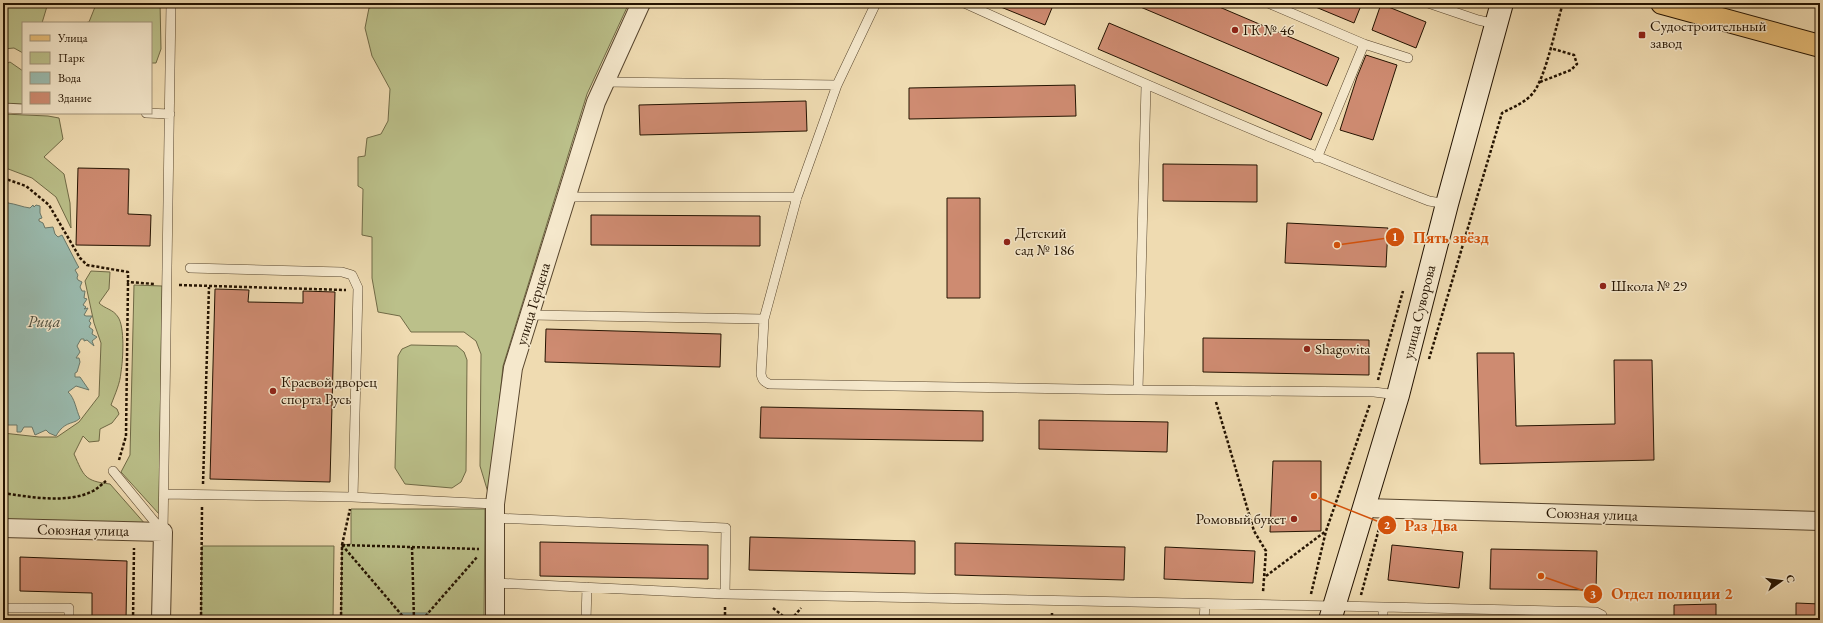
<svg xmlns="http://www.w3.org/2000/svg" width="1823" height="623" font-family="'EB Garamond',serif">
	<rect width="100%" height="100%" fill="#efdbb1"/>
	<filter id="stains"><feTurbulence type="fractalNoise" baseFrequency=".005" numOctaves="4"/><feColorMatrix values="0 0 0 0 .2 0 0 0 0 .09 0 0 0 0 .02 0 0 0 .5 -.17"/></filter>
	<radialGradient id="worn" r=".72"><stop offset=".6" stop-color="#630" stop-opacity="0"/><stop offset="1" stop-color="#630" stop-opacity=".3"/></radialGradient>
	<path fill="#bbc08a" stroke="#706a46" d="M3,3H48L42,23H23V53L14,48L3,49Z
		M92,3H160L161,49L156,63H151V23H84L89,22L95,7Z
		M387,3H629L587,94L503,366L490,499L480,466L481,354L476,341L464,332H411L400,316L378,312L372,278V237L362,235L363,189L358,186V157L365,156L367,138L381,134L388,121L390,89L372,56L365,28L369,8Z
		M10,62L23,71V104L3,103V65Z
		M3,114L48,116L59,118L63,139L44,157L64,174L70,203L71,228L56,197L32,178L3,167Z
		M91,271L110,272L109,289L99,303C105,309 113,309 118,317C125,327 123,360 121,372C120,384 115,394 111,405L117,409L119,414L112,423L100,429L99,441L89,442L83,436L74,454C84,476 84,481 110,484L146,525L3,521V433L39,437H57L79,422L99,396L101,343L94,323L85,281Z
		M134,285L162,286L159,514L121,472L130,455Z
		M411,345L457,346L464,352L467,360L466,471L461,482L452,488L405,484L395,468L398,356L402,349Z
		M351,509H485L484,620H341L342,545L351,544Z
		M202,546H334L333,620H201Z"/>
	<path fill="#9abbaf" stroke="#6b7869" d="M6,197L8,203C16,204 22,207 30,208L33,205L34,207L36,205L40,206V213L42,218L39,219V221L43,223L45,228L53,227L55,234L58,237L62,235L78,266L79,267L75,270L78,275L77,278L78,280L82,282L80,287L82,291H85L84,298L87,299L83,305L86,307L84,309L88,308L84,315L86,316H92L89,321L91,323L89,327L93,330L92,334L97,337L92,341L94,346L87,340L84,341V339H81L77,346L80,352L76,358H79L80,362L77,372L75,373V377H80L89,390L76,386L68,392C75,398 76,410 80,418C74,425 65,420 56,436L49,433L46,430L35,435L32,427H24L21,432H17V425H6L5,427L7,429L3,430V200Z
		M400,613H428V620H400Z"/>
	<path fill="#ce8b71" stroke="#241301" d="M991,3H1054L1045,25Z
		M1131,3H1210L1339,58L1327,86Z
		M1306,3H1362L1354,23Z
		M1381,4L1426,22L1416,48L1372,30Z
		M1109,23L1322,113L1311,140L1098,49Z
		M1366,55L1397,65L1373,140L1340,130L1357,77Z
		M1075,85L1076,116L909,119V88Z
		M806,101L807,131L640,135L639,105Z
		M1163,164L1257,165V202L1163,201Z
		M78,168L129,169L128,214L151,215L150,246L76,245Z
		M947,198H980V298H947Z
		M591,215L760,216V246L591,245Z
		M1287,223L1388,228L1386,267L1285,263Z
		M215,289L249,290L248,302L303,303V291L335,292L330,482L210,479Z
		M546,329L721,334L720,367L545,362Z
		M1203,338L1369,340V375L1203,372Z
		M1477,353H1514L1516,426L1615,424L1614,360H1652L1654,460L1480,464Z
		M761,407L983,411V441L760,438Z
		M1039,420L1168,422L1167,452L1039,449Z
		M1273,461H1321V531L1270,532Z
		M750,537L915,541V574L749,570Z
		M540,542L708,545V579L540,576Z
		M955,543L1125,547L1124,580L955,575Z
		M1392,545L1463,552L1459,588L1388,580Z
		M1165,547L1255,551L1253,583L1164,579Z
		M1491,549L1597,551L1596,590L1490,589Z
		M20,557L127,561L126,620H92V593L20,591Z
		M1796,603L1820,604V620H1796Z
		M1716,604V620H1674V605Z"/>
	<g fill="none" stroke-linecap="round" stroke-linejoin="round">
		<g stroke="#57452d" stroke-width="10">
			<path id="service" d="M876,3L837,85L797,197L764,319L761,374C762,379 763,381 769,384L1138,390L1374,392L1398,395
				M964,3C1118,73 1271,140 1429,201L1447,204
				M1268,3L1364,44
				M1428,3L1478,20L1496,24
				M605,82L837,85
				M3,108L23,109
				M146,113L170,114
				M1317,158L1364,44L1408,58
				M567,197H797
				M190,268L342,272L352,275L358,288L353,497
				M530,315L764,319
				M1138,390L1146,86
				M113,471L163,532
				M164,494L352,497L495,504
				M495,518L726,528L725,594
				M163,532L171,3
				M496,583L725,594L1383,607
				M3,608H69V620
				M586,620L587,587
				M1204,620L1205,605
				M1383,620V607L1596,612L1602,615L1603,620"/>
		</g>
		<g stroke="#57452d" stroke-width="20">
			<path id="minor" d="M1364,508L1820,521
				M3,528L163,532L161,620
				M495,620V504L513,368L596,102L641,3"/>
		</g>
		<g stroke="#241301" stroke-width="24">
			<path id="secondary" d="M1330,620L1398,395L1447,204L1502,3"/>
		</g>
		<g stroke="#241301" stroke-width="24">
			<path id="primary" d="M1662,3L1820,46"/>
		</g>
		<path stroke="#241301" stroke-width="2.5" stroke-dasharray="3 2" stroke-linecap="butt" d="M1540,82L1571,70L1577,64L1574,55L1550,48
			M3,178L26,186L49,205L80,258L87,265L128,272V282L154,284
			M179,285L346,290
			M1429,359L1502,113C1513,107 1525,103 1533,93C1546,77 1556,25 1563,3
			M1378,380L1403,291
			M1216,402L1254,531L1266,551L1263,592
			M119,460L126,436L128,282
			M203,484L209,287
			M3,493C30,497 68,504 93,491C98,488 102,484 106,481
			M342,545L479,549
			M342,545L406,620
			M412,547L414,620
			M1266,576L1326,531
			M1311,594L1326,531L1370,404
			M1361,595L1380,525
			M773,608L788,620
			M133,620L134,548
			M201,620L202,507
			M341,620L342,545L350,509
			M422,620L478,556
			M725,620V607
			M791,620L801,608
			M1052,620V613"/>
		<use href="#service" stroke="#f5e8cc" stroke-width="9"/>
		<use href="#minor" stroke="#f5e8cc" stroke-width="18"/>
		<use href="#secondary" stroke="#f5e8cc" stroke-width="22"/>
		<use href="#primary" stroke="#e8be78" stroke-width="22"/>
	</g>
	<g fill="#8f2418" stroke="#f5e8cc" stroke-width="1.5">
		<circle cx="1235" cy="30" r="4"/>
		<rect x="1638" y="31" width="8" height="8" rx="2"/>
		<circle cx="1007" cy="242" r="4"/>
		<circle cx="1603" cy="286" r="4"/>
		<circle cx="1307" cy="349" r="4"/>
		<circle cx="273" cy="391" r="4"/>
		<circle cx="1294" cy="519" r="4"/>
	</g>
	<g text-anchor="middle" stroke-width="3" stroke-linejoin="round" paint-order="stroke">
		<g font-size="15" fill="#241301" stroke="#f5e8cc" text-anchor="start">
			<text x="1650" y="31">Судостроительный<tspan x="1650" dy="17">завод</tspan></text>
			<text x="1243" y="35">ГК № 46</text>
			<text x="1015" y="238">Детский<tspan x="1015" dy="17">сад № 186</tspan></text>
			<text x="1611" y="291">Школа № 29</text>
			<text x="1315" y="354">Shagovita</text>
			<text x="281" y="387">Краевой дворец<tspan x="281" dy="17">спорта Русь</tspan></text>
			<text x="1286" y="524" text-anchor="end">Ромовый букет</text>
		</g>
		<g font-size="15" fill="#241301" stroke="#f5e8cc">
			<text transform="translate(533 304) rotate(-73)" y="5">улица Герцена</text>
			<text transform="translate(1419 312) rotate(-76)" y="5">улица Суворова</text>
			<text transform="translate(1592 514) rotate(2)" y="5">Союзная улица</text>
			<text transform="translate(83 530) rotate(1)" y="5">Союзная улица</text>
		</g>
		<g font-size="16" font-style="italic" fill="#4d4e3e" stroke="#f5e8cc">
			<text x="44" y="327">Рица</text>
		</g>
	</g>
	<path fill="none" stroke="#d4520b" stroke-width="1.5" d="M1337 245L1395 237M1314 496L1387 525M1541 576L1593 594"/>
	<g fill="#d4520b" stroke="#f5e8cc" stroke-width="1.5">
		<circle cx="1337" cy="245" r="4"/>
		<circle cx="1314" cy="496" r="4"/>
		<circle cx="1541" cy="576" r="4"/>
		<circle cx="1395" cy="237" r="10"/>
		<circle cx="1387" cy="525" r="10"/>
		<circle cx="1593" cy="594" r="10"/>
	</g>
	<g font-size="12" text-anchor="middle" font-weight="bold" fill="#fff">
		<text x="1395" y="241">1</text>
		<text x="1387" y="529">2</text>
		<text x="1593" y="598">3</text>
	</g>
	<g font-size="16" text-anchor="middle" font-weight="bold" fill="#d4520b" stroke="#f5e8cc" stroke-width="3" stroke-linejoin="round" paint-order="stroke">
		<text x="1451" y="243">Пять звёзд</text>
		<text x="1431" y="531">Раз Два</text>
		<text x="1672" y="599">Отдел полиции 2</text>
	</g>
	<rect width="1823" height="623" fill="none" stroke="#efdbb1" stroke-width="16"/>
	<rect x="4" y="4" width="1815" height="615" fill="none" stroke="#241301" stroke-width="2"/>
	<rect x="8" y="8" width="1807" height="607" fill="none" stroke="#241301"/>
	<rect x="22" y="22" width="130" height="92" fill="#f5e8cc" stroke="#a1937b"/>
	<rect x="30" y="35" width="20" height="6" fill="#e8be78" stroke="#a1937b"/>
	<text x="58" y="42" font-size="12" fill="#241301">Улица</text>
	<rect x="30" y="52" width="20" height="12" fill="#bbc08a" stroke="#a1937b"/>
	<text x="58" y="62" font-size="12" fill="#241301">Парк</text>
	<rect x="30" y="72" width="20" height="12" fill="#9abbaf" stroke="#a1937b"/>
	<text x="58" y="82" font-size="12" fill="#241301">Вода</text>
	<rect x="30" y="92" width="20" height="12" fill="#ce8b71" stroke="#a1937b"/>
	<text x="58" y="102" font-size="12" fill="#241301">Здание</text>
	<g transform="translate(1781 581) rotate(76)" stroke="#f5e8cc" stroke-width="3" paint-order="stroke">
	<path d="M0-3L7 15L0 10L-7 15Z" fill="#241301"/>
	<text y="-6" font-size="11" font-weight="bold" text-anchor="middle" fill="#241301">С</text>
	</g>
	<rect width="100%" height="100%" filter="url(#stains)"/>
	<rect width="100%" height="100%" fill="url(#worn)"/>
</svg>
